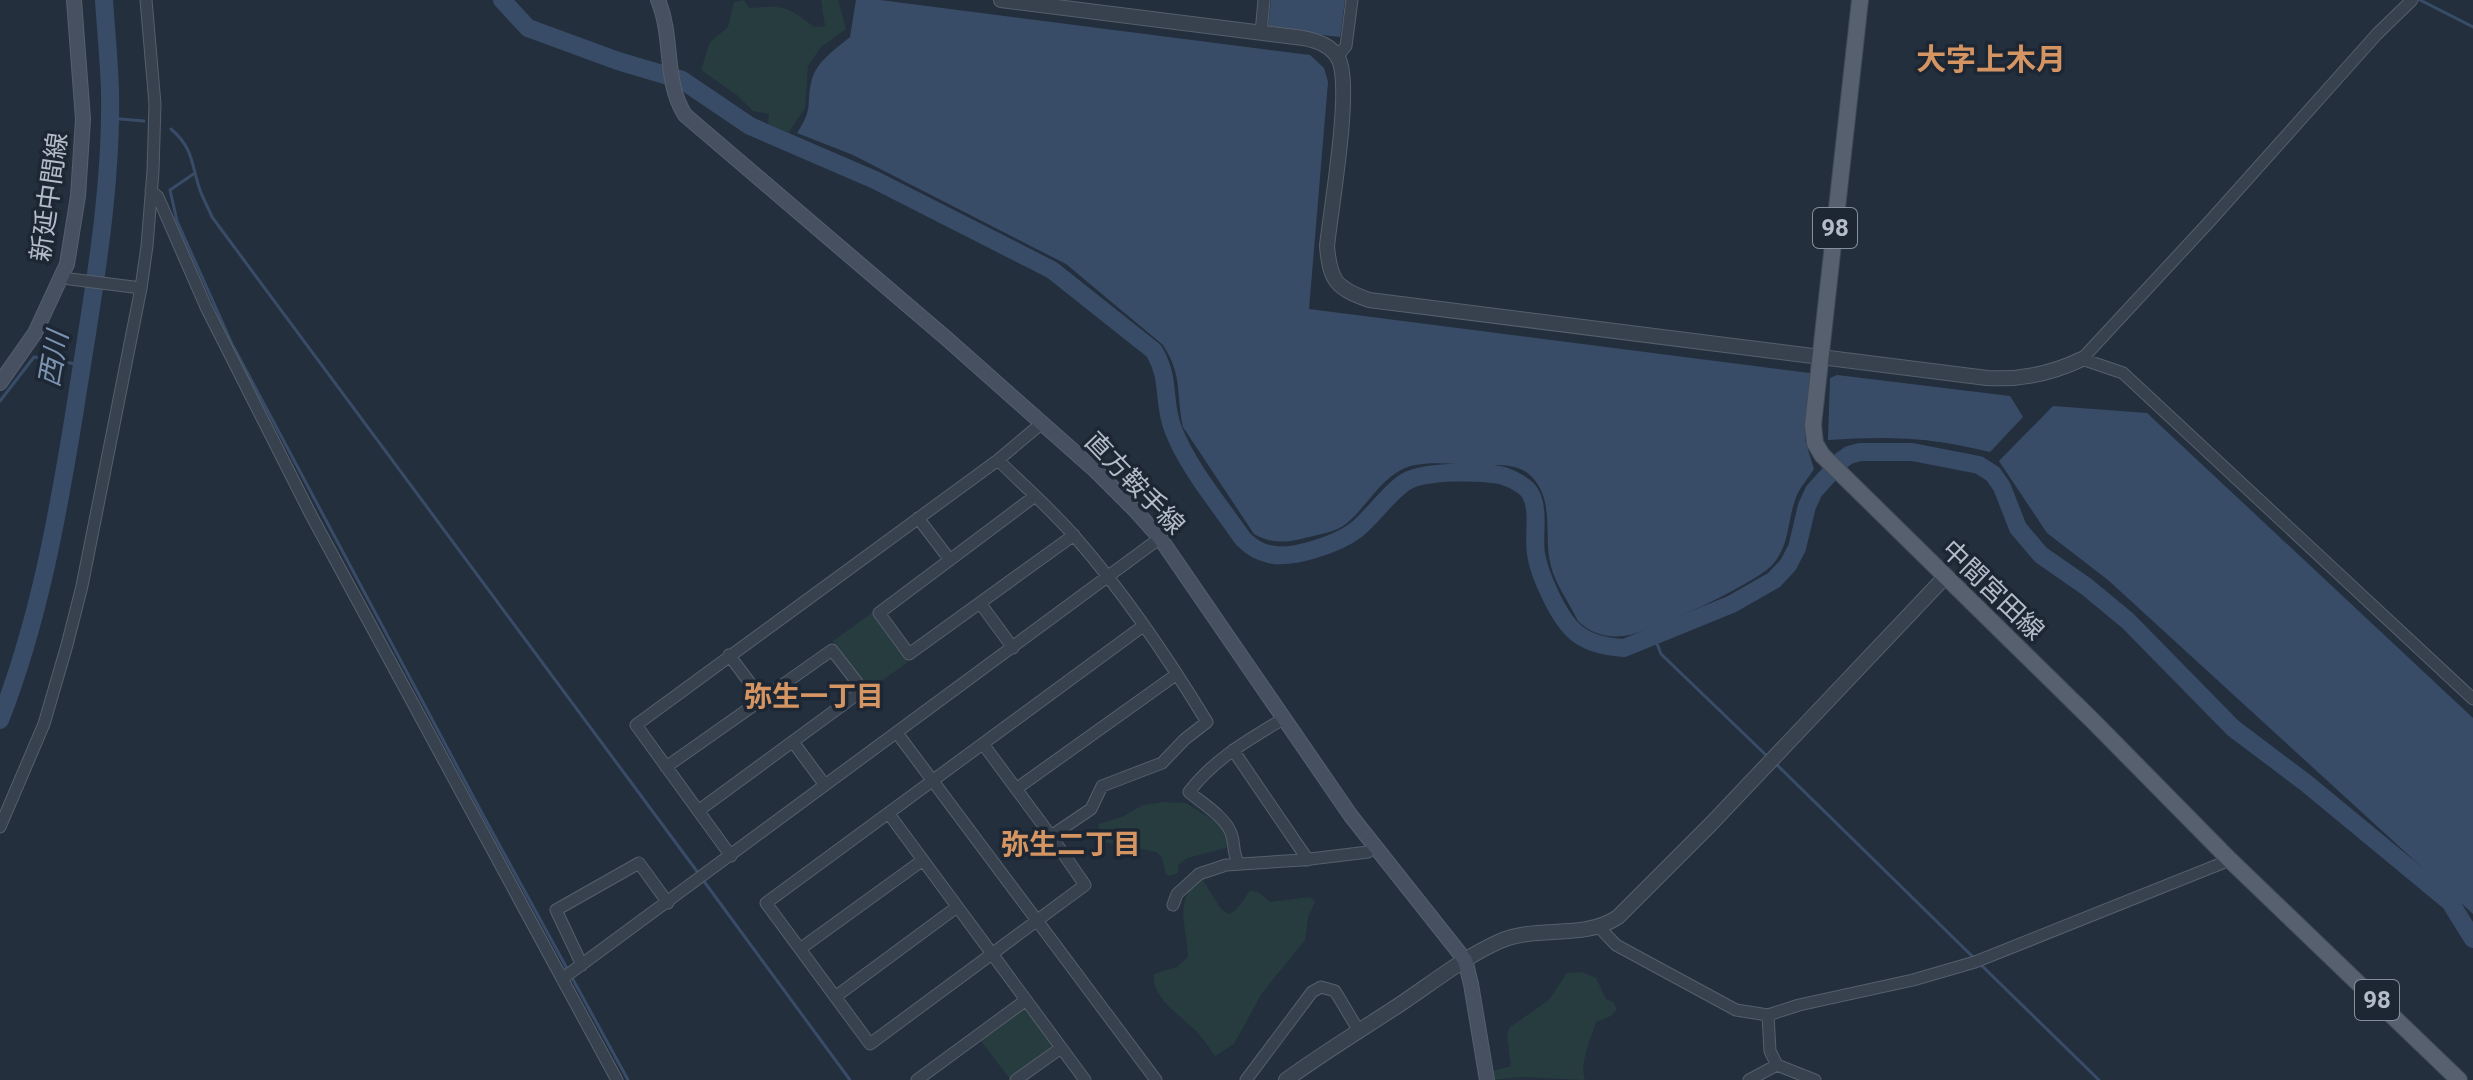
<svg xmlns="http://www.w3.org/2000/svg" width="2473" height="1080" font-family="Roboto,'Noto Sans JP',sans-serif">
	<rect width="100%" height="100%" fill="#242f3e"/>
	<path fill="#263c3f" d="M744,0L749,8C783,5 787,6 814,27L825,26L821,0H838L846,29L821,47L808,66L805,108L788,133L768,124L769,114L753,111L738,96L701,70L710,42L728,27L734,2Z
		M872,613L908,662L869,690L833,641Z
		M1164,802L1186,803L1227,829L1229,837L1226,848L1187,858L1178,865V873L1170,876L1166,874L1162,858L1157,852L1103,842L1097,838L1099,824L1122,817L1143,805Z
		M1201,877L1221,909L1229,914L1236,910L1250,891L1258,892L1270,902L1310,897L1315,902L1308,917L1305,940L1262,993L1234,1044L1215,1056C1209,1047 1203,1038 1195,1030C1180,1015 1151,997 1154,974L1177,967L1188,957C1187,922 1172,903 1201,877Z
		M1582,972L1596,978L1606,999L1613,1002L1617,1009L1611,1016L1596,1022C1591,1040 1579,1062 1585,1080L1522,1077L1491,1080L1489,1072L1511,1066L1507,1034L1510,1027L1549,1000L1567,973Z
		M1025,1008L1054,1046L1010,1079L981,1041Z"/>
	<path fill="#394c67" d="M856,0H880L1310,55L1324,68L1328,82L1309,309L1810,373L1805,440L1814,469C1809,477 1801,486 1797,495C1787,518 1791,543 1773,564C1759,582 1646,635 1623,636C1606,638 1590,633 1578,621C1570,604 1555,584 1551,566C1543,537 1555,503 1533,478C1520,463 1500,465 1482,465C1461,465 1436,461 1415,465C1384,471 1369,505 1347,523C1335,533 1315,535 1301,539C1283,543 1270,543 1254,534L1183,427C1176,394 1183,376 1163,345L1066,264L853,155L797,133C815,106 805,104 812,79C817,61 837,48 850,37Z
		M1271,0H1345L1340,37L1268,29Z
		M1837,375L2010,396L2023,417L1990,452C1929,437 1891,436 1828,440L1830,378Z
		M2053,406L2147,413L2473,718V914L2108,580L2047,533L1999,461Z"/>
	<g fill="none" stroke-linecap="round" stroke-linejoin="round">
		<path stroke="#394c67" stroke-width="3" d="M2420,0L2473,27
			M109,118L144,121
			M171,129C193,148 191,162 199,187C202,197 208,207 212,217L699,874
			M195,173L170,190L177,221L232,344L483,815L628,1080
			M0,401L34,357L82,365
			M1654,636L1661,654L1767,756
			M1776,764L1973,957
			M703,880L850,1080
			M1978,962L2099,1080"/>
		<path stroke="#394c67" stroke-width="18" d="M502,0L528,28L618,61L682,80L750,126L875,180L1052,270L1154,351C1171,380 1162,400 1173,429C1188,468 1219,504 1243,539C1250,546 1259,552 1269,554C1291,560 1338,544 1356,530C1371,519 1393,487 1409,480C1429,471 1477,471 1500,475C1509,477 1525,485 1530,493C1540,510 1533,535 1536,554C1539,574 1558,616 1573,630C1586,643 1607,647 1624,648L1732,604L1774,580L1788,565L1797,548L1807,506L1814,491L1842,460L1849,455L1860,452H1912L1979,465L1993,474L2002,487L2018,528L2041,555L2087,587L2128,621L2233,728L2306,783L2450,902L2473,939
			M0,720C39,621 58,514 75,409C91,305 112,197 110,91C109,60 106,30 104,0"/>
		<g stroke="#565f6c" stroke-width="13">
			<path id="minor" d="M1261,33L1264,0
				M1338,56L1346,46L1352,0
				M151,191L158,197L206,307L311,515L617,1080
				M63,276L70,279L141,288
				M2082,359L2123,373L2473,699
				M2082,359L2210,221L2377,34L2412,0
				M998,460C1024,486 1052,510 1076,538C1125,594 1168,658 1207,722L1185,739L1162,763L1102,786L1091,809L1051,836L1085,885L870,1044L766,903L1143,626
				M1035,496L879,613L909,654L1074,535
				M918,518L950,560
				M980,603L1013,648
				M729,655L762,699
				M897,733L1156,1080
				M793,742L825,785
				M983,744L1051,836
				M1233,750L1308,860
				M666,767L832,650L863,690L698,811
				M1016,789L1177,674
				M889,814L1085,1080
				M0,827L44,724L67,645L82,586L141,288L147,246L153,171L155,104L146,0
				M731,856L636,725L998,460L1042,423
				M1239,864C1231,850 1236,846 1231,833C1225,817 1202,803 1189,792C1214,759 1248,740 1283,719
				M1173,905L1177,894L1199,874L1226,865L1302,860L1368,852L1374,845
				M1599,927L1616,945L1736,1010L1768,1015L1799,1005L1913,980L1975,962L2230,860
				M800,949L923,860
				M582,965L556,910L639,863L668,903
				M562,979L1160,538
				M835,997L957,907
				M1768,1015L1770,1051L1777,1065
				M917,1080L1026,1000
				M1016,1080L1061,1048
				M1246,1080L1312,992L1321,987L1335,991L1359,1031
				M1749,1080L1777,1065L1815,1080"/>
		</g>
		<g stroke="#565f6c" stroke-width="16">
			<path id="tertiary" d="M1001,0L1303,38C1317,41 1332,45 1339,60C1352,89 1331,208 1327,246C1330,281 1336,288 1369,300L1987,378C2020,380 2053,373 2082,359
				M1286,1080C1323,1053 1361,1030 1399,1005C1432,983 1463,958 1498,942C1537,924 1582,941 1618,917L1711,824L1945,577"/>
		</g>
		<g stroke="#565f6c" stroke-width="16">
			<path id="secondary" d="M658,0C674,38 663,80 685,115L946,338L1096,471L1134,509L1160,538L1351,816L1465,960L1471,984L1487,1080
				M0,383L35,333L67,264L78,196L83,119L74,0"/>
		</g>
		<g stroke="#414a57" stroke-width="18">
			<path id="primary" d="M1860,0L1813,425L1815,443L1822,455L2093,721L2230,860L2459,1080"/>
		</g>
		<use href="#minor" stroke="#38414e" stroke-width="11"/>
		<use href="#tertiary" stroke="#38414e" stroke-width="14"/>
		<use href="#secondary" stroke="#465061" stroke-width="14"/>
		<use href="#primary" stroke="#56606e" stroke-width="16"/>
	</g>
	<g text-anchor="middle" stroke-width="7" stroke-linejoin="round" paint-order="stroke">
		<g fill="#1d2633" stroke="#878f9c" stroke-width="2">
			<rect x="1813" y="208" width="44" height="40" rx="6"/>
			<rect x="2355" y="980" width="44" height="40" rx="6"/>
		</g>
		<g font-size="24" font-weight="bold" fill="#b4bcc9">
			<text x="1835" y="236">98</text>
			<text x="2377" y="1008">98</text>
		</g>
		<g font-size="26" fill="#b4bcc9" stroke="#1d2633">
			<text transform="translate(49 197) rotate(-82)" y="9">新延中間線</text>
			<text transform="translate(1135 483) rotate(46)" y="9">直方鞍手線</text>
			<text transform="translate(1993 590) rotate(44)" y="9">中間宮田線</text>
		</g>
		<g font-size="28" font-style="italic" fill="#7c92b1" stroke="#1d2633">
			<text transform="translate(53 359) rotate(-80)" y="10">西川</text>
		</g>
		<g font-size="28" font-weight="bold" fill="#d59563" stroke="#1d2633">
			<text x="814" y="706">弥生一丁目</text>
			<text x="1071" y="854">弥生二丁目</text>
		</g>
		<g font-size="30" font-weight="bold" fill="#d59563" stroke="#1d2633">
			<text x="1991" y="70">大字上木月</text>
		</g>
	</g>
</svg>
